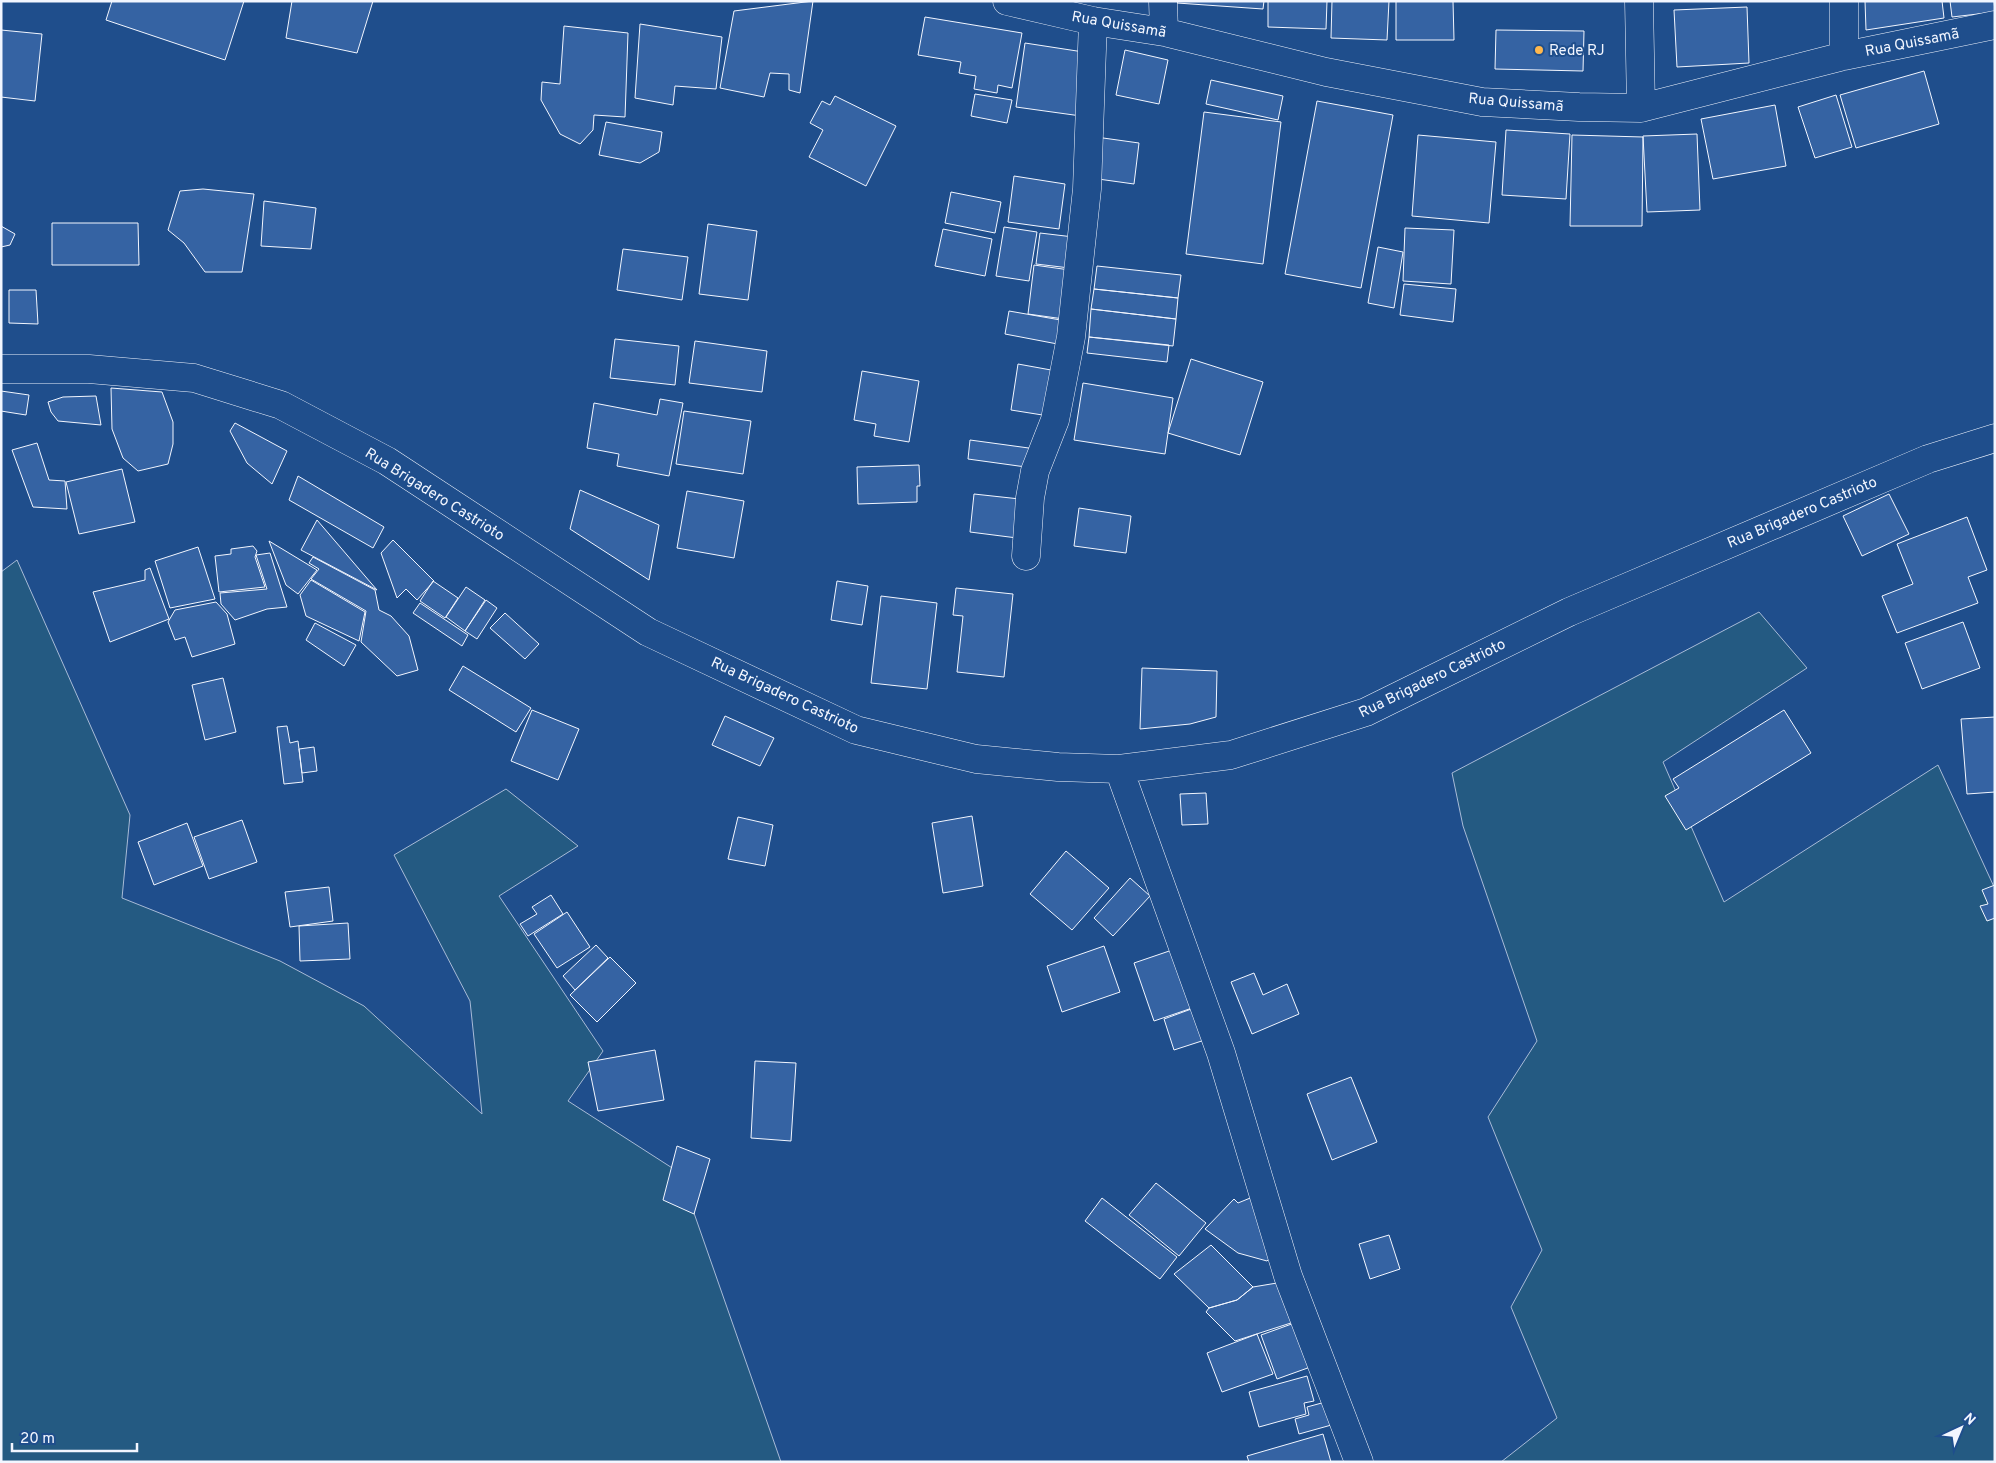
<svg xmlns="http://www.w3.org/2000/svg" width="1996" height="1463" font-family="Overpass,sans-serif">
	<rect width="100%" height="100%" fill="#1f4e8c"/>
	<path fill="#245a82" stroke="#a8bbd7" d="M17,560L130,815L122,898L280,961L364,1006L482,1114L470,1001L394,855L506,789L578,846L499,896L603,1051L568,1101L680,1173L781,1462H1V572Z
		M1759,612L1807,668L1663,762L1724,902L1938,765L1995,889V1462H1501L1557,1418L1511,1307L1542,1250L1488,1117L1537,1041L1463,826L1452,773Z"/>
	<path fill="#3563a3" stroke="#f2f6ff" d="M112,1H244L225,60L106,20Z
		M292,1H373L357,53L286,38Z
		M813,1L800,93L789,90V74L770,73L764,97L720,88L734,11Z
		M1178,1H1264L1263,9L1177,3Z
		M1268,1H1327L1326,29L1268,27Z
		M1332,1H1389L1387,40L1331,38Z
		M1396,1H1453L1454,40H1396Z
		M1865,1H1942L1944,18L1866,30Z
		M1950,1H1994L1995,12L1952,17Z
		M1747,7L1749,63L1677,67L1674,10Z
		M925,17L1022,33L1012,88L998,85L997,93L974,89L976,76L959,73L961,62L918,55Z
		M640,24L722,37L716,89L675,86L673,105L635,98Z
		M564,26L628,33L625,117L594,115L593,130L580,144L560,134L541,100L542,82L560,84Z
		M1,30L42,34L35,101L1,97Z
		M1496,30L1584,31L1583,71L1495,69Z
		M1025,43L1090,53L1081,116L1016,107Z
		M1125,50L1168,60L1159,104L1116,95Z
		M1924,71L1939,124L1856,148L1840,95Z
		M1211,80L1283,96L1278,120L1206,104Z
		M975,94L1012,100L1007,123L971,116Z
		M1836,95L1852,147L1815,158L1798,107Z
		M835,96L896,126L866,186L809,157L823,130L810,123L822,101L830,105Z
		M1317,101L1393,115L1361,288L1285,274Z
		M1775,105L1786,166L1713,179L1701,119Z
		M1204,112L1281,122L1263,264L1186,254Z
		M606,122L662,132L659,152L640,163L599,155Z
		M1506,130L1570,134L1566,199L1502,195Z
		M1697,134L1700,210L1647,212L1643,136Z
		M1418,135L1496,142L1489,223L1412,216Z
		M1572,135L1643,137L1642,226H1570Z
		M1096,137L1139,143L1134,184L1091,178Z
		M1014,176L1065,184L1059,229L1008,222Z
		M203,189L254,194L242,272H205L184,243L168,230L180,191Z
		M951,192L1001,202L995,233L945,223Z
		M264,201L316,208L311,249L261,246Z
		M52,223H138L139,265H52Z
		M708,224L757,231L748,300L699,294Z
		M1,226L15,234L10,245L1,247Z
		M1004,227L1037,232L1029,281L996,276Z
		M1405,228L1454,230L1451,284L1403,281Z
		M943,229L992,239L985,276L935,266Z
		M1040,233L1082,238L1078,269L1036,264Z
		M1378,247L1403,252L1394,308L1368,303Z
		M623,249L688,257L682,300L617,290Z
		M1034,265L1077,271L1071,320L1028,314Z
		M1097,266L1181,275L1178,298L1094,289Z
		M1404,284L1456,289L1453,322L1400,315Z
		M1094,289L1178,298L1176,319L1091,309Z
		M9,290H36L38,324L9,323Z
		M1091,309L1176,319L1173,346L1089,337Z
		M1009,311L1072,322L1068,346L1005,334Z
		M1089,337L1169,345L1167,362L1087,353Z
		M615,339L679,346L675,385L610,378Z
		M695,341L767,351L762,392L689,383Z
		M1191,359L1263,382L1240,455L1168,433Z
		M1018,364L1062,372L1055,417L1011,410Z
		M862,371L919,381L909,442L874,436L876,424L854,420Z
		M1083,383L1173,398L1165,454L1074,440Z
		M111,388L162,392L173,422V444L168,464L138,471L123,458L112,429Z
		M1,391L29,395L26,415L1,411Z
		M96,396L101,425L58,421L51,412L48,402L63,397Z
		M660,399L683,403L669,476L617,466L619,454L587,448L594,403L657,415Z
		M684,411L751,421L743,474L676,464Z
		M235,423L287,451L272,484L247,463L230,431Z
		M970,440L1036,449L1033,468L968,459Z
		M37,443L49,480L65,481L67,509L33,507L12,450Z
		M919,465L920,486H917V502L858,504L857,467Z
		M122,469L135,522L79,534L66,482Z
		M298,476L384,527L373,548L289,500Z
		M580,490L659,525L649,580L570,529Z
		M687,491L744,501L734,558L677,548Z
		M974,494L1029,500L1025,539L970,532Z
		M1889,494L1909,534L1862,556L1843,516Z
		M1079,508L1131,516L1126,553L1074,546Z
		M1967,517L1987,570L1968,577L1978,603L1897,633L1882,596L1913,584L1897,544Z
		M317,520L377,590L301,550Z
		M393,540L434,581L417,600L406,589L397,598L381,553Z
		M269,541L317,570L298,594L286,585Z
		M253,546L257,551L255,557L265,587L219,592L215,556L231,554V549Z
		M198,547L215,599L170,608L155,561Z
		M270,553L287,607L267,609L235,620L221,604L220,593L267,589L256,555Z
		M313,557L375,590L379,610L391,616L409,636L418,670L397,676L361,642L366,611L311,579L319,569L309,563Z
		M150,568L169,619L110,642L93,592L145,580V570Z
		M311,580L365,612L359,641L306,616L300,595Z
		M433,581L458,598L445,618L420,601Z
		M837,581L868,586L862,625L831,620Z
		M466,587L485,600L465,631L446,617Z
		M956,588L1013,594L1004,677L957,672L963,616L953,615Z
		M881,596L937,603L927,689L871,683Z
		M486,600L497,608L477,639L465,631Z
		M216,602L227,614L235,644L192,657L185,637L175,640L168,622L175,610Z
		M420,603L468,635L462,646L413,613Z
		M505,613L539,644L525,659L490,628Z
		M1963,622L1980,668L1922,689L1905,643Z
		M315,623L356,645L344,666L306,640Z
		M463,666L531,708L516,732L449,690Z
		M1142,668L1217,671L1216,717L1190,724L1140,729Z
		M223,678L236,732L205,740L192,685Z
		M532,710L579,729L558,780L511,761Z
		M1784,710L1811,753L1686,830L1665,796L1679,788L1673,779Z
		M725,716L774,738L760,766L712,745Z
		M1995,717V792L1967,794L1961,719Z
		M287,726L290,743L298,741L303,782L284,784L277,727Z
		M314,747L317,771L302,773L299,749Z
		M1206,793L1208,824L1182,825L1180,794Z
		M972,816L983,886L943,893L932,823Z
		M738,817L773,825L765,866L728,859Z
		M242,820L257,862L209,879L194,837Z
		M187,823L203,866L154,885L138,842Z
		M1066,851L1109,888L1072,930L1030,894Z
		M1130,878L1150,896L1113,936L1094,918Z
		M1995,885V918L1987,921L1980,906L1988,904L1982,890Z
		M329,887L333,921L290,927L285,892Z
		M551,895L563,914L528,936L520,924L537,914L532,907Z
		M567,912L590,947L557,968L534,934Z
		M348,923L350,959L300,961L299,926Z
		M596,945L608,958L575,990L563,976Z
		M1104,946L1120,992L1062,1012L1047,966Z
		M1181,947L1201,1005L1154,1021L1134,963Z
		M610,957L636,983L597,1022L570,995Z
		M1254,973L1263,995L1287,984L1299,1014L1252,1034L1231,982Z
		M1194,1008L1214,1037L1174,1050L1164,1019Z
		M655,1050L664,1100L598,1111L588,1062Z
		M755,1061L796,1063L791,1141L751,1138Z
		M1351,1077L1377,1142L1332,1160L1307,1094Z
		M677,1146L710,1159L694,1214L663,1200Z
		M1156,1183L1206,1223L1179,1256L1129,1215Z
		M1260,1194L1279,1248L1267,1261L1238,1253L1205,1229L1234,1199L1238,1203Z
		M1102,1198L1177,1257L1160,1279L1085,1221Z
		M1389,1235L1400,1269L1370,1279L1359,1244Z
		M1211,1245L1253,1287L1237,1300L1209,1308L1174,1274Z
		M1283,1282L1297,1321L1235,1341L1206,1312L1209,1308L1237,1300L1253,1287Z
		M1300,1321L1316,1365L1277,1379L1261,1335Z
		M1257,1334L1273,1374L1222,1392L1207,1353Z
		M1307,1376L1314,1401L1304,1403L1306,1414L1259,1427L1249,1392Z
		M1329,1401L1335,1424L1299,1434L1295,1419L1309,1415L1307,1407Z
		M1323,1434L1331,1462H1249L1247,1456Z"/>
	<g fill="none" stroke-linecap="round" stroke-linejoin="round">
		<g stroke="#f2f6ff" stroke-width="29">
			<path id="minor" d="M1007,1L1093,21L1164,32L1326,72L1482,102L1579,107L1641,108L1844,56L1995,25
				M1163,1L1164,32
				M1639,1L1641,108
				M1844,1V56
				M1,369H89L194,378L281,405L387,461L648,632L856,730L976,759L1058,767L1119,769L1231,755L1366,712L1569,612L1928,459L1995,438
				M1026,556L1030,498L1035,471L1055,420L1071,337L1087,189L1093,21
				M1119,769L1221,1053L1288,1276L1359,1462"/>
		</g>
		<use href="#minor" stroke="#1f4e8c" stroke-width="28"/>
	</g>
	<circle fill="#ffb74d" stroke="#1f4e8c" stroke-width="2" cx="1539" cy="50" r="5"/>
	<g text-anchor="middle" stroke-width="4" stroke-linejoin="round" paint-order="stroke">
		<g font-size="15" fill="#f2f6ff" stroke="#1f4e8c">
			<text transform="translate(1119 24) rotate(10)" y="5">Rua Quissamã</text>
			<text transform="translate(1912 42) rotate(-11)" y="5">Rua Quissamã</text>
			<text transform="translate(1516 102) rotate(5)" y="5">Rua Quissamã</text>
			<text transform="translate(435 494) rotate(32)" y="5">Rua Brigadero Castrioto</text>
			<text transform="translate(1802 512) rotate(-23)" y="5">Rua Brigadero Castrioto</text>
			<text transform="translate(1432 678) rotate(-26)" y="5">Rua Brigadero Castrioto</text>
			<text transform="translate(785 695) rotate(25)" y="5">Rua Brigadero Castrioto</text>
		</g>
		<g font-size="15" fill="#f2f6ff" stroke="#1f4e8c" text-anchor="start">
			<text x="1549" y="55">Rede RJ</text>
		</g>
	</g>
	<rect width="1996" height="1463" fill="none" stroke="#f2f6ff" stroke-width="5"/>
	<g transform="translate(1961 1428) rotate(44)" stroke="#1f4e8c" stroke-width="4" paint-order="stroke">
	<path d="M0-4L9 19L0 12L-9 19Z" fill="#f2f6ff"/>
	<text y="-8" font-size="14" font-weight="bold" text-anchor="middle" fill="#f2f6ff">N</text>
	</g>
	<path d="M12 1443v8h125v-8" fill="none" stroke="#f2f6ff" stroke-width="2.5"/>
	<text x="20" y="1443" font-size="15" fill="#f2f6ff" stroke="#1f4e8c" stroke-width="4" paint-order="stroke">20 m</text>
</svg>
